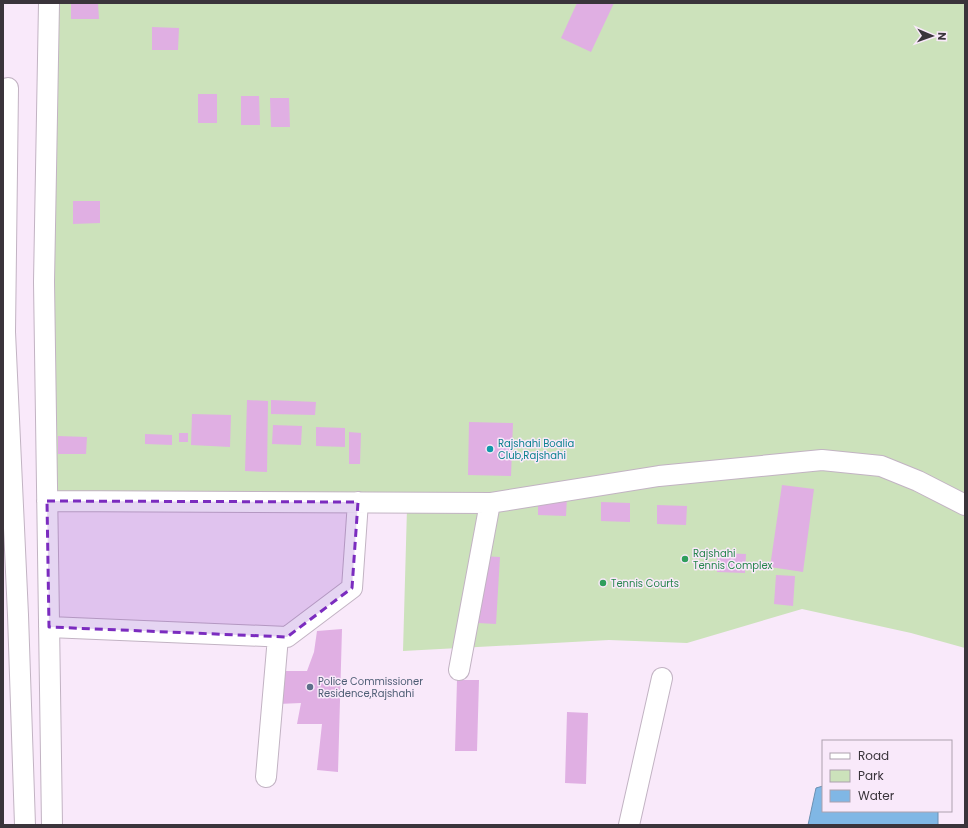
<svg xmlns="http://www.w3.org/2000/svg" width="968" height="828" font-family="Poppins,sans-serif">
	<rect width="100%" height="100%" fill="#f9e9fa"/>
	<path fill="#cce2bb" d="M56,3H965V498L883,460L488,497L52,496Z
		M821,464L878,469L965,508V648L911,633L802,609L687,643L609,640L403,651L407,508Z"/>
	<path fill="#80b7e5" stroke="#6b90b2" d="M823,786V811H938V825H808L816,788Z"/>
	<path fill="#e0afe3" d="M71,3H98L99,19H71Z
		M577,3H614L591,52L561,38Z
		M152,27L179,28L178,50H152Z
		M198,94H217V123H198Z
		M241,96H259L260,125H241Z
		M270,98H289L290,127H271Z
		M73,201H100V223L73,224Z
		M247,400L268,401L267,472L245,471Z
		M271,400L316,402L315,415L271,414Z
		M192,414L231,415L230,447L191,445Z
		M469,422L513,423L511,476L468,475Z
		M273,425L302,426L301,445L272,444Z
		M316,427L345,428V447L316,446Z
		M349,432L361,433L360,464H349Z
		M179,433H188V442H179Z
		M145,434L172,435V445L145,444Z
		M58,436L87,437L86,454H58Z
		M782,485L814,489L803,572L770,567Z
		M538,496L567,497L566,516L538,515Z
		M601,502L630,503V522L601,521Z
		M657,505L687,506L686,525L657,524Z
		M717,553L746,554L745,573L717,572Z
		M482,556L500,557L496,624L478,623Z
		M776,575L795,576L793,606L774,604Z
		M342,629L338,772L317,770L322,724H297L301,703L278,704L282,671H307L314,652L317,631Z
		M457,680H479L477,751H455Z
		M567,712L588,713L586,784L565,783Z"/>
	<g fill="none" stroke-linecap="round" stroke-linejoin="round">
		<g stroke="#c2b3c3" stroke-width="22">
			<path id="street" d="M49,3L44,282L52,825
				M8,88L5,332L18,615L25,825
				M47,501L490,503L659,476L822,460L881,466L918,481L965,505
				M49,627L287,637L352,588L358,502
				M459,670L490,503
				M266,777L278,637
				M629,825L662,678"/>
		</g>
		<use href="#street" stroke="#fff" stroke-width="20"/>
	</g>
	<path fill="#7b2cbf" fill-opacity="0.2" stroke="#7b2cbf" stroke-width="3" stroke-dasharray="8 5" stroke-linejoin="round" d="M47,501L358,502L352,588L287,637L49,627Z"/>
	<circle fill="#0f9aa8" stroke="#f9e9fa" stroke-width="1.5" cx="490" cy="449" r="4"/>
	<g fill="#2e9e5b" stroke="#f9e9fa" stroke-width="1.5">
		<circle cx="685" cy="559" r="4"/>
		<circle cx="603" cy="583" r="4"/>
	</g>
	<circle fill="#5c6f8a" stroke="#f9e9fa" stroke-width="1.5" cx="310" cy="687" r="4"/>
	<g text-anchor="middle" stroke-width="3" stroke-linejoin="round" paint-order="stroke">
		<g font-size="10" fill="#0d838f" stroke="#f9e9fa" text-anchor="start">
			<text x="498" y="447">Rajshahi Boalia<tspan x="498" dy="12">Club,Rajshahi</tspan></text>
		</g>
		<g font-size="10" fill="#27864d" stroke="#f9e9fa" text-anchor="start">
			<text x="693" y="557">Rajshahi<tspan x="693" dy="12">Tennis Complex</tspan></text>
			<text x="611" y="587">Tennis Courts</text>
		</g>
		<g font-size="10" fill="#4e5e75" stroke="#f9e9fa" text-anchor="start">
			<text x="318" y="685">Police Commissioner<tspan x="318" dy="12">Residence,Rajshahi</tspan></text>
		</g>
	</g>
	<rect width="968" height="828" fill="none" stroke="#3a343b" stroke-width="8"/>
	<rect x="822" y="740" width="130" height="72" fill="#f9e9fa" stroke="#ada1ae"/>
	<rect x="830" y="753" width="20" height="6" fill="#ffffff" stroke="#ada1ae"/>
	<text x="858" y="760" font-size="12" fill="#3a343b">Road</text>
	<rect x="830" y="770" width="20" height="12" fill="#cce2bb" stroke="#ada1ae"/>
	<text x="858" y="780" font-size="12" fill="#3a343b">Park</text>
	<rect x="830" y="790" width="20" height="12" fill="#80b7e5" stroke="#ada1ae"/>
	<text x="858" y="800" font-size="12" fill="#3a343b">Water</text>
	<g transform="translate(932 36) rotate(92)" stroke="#f9e9fa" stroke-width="3" paint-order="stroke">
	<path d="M0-3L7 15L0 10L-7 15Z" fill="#3a343b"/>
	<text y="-6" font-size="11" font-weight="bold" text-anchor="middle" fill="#3a343b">N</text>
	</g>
</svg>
